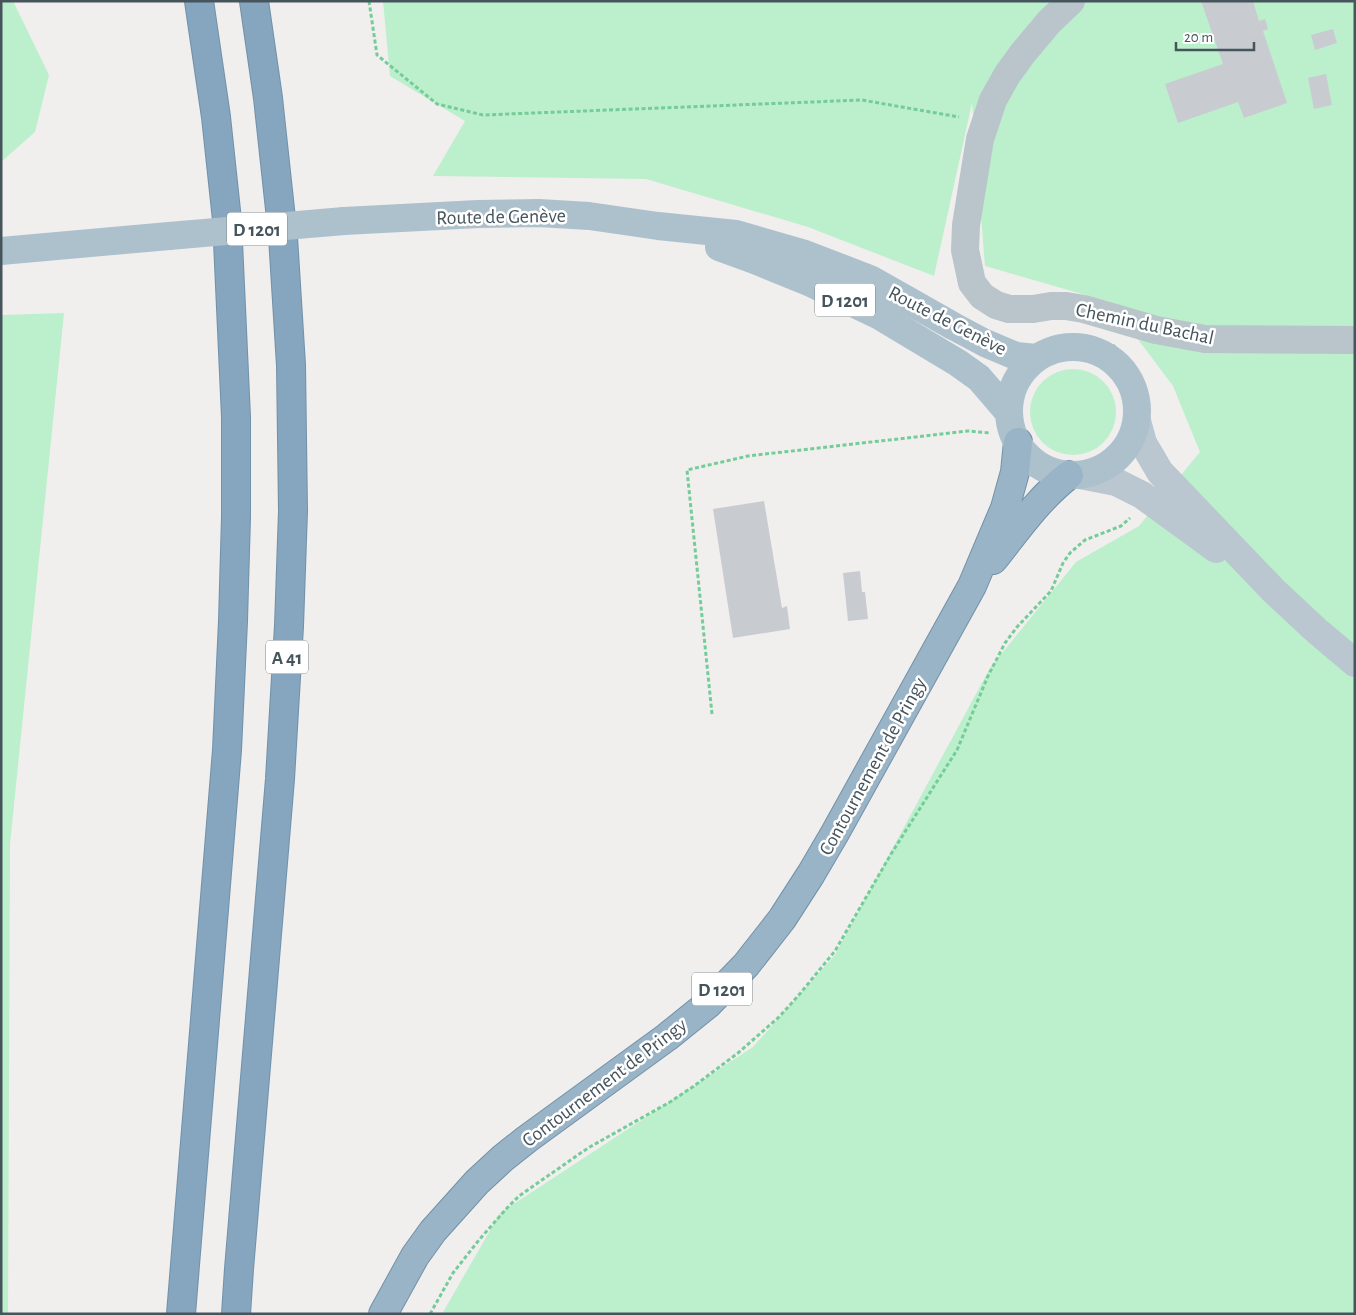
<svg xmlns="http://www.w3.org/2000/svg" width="1356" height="1315" font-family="'Alegreya Sans',sans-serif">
	<rect width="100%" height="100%" fill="#f1eeee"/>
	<path fill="#bcefcb" d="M1,1H13L49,75L35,132L1,162Z
		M383,1H1355V1314H442L500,1213L753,1047L835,955L990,668L1076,562L1139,526L1200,452L1173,386L1110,302L985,266L972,103L934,276L808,227L646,179L433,176L465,121L390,76Z
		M64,313L10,844L8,1314H1V315Z
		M1030 412a43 43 0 1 1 86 0a43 43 0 1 1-86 0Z"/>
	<path fill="#c8ccd1" d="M1201,1H1253L1259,21L1265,19L1268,29L1263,31L1287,103L1244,118L1238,102L1178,123L1165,84L1223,64Z
		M1333,29L1337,43L1315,50L1311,35Z
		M1326,74L1332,105L1314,109L1308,78Z
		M764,501L782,608L787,606L790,629L733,638L713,509Z
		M860,571L862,592H865L868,619L848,621L843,573Z"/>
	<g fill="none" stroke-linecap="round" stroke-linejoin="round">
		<g stroke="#7191a9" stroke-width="30">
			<path id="trunk" d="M993,560C1017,530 1039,498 1069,475
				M383,1314L415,1256L433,1231L477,1182L503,1158L527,1139L667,1037L708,1004L746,965L782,919L811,874L835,833L972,586L1005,508L1015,472L1018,442"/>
		</g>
		<g stroke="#7191a9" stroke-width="30">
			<path id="motorway" d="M181,1314L227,750L233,621L236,517V417L227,220L216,117L199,1
				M236,1314L239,1269L280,779L289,626L293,511L291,365L283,237L268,98L254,1"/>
		</g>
		<path stroke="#74cd99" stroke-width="3" stroke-dasharray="4 2.5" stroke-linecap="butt" d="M369,1L377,55L437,104L483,115L862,100L959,117
			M1113,345L1117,350L1130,380
			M712,714L687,470L748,456L968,431L990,433
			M430,1314L453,1273L479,1240L507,1208L519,1196L588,1148L670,1102L694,1086L738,1053L779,1017L798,996L835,951L891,854L957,750L988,676L1005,643L1017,627L1051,591L1063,563L1070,553L1085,540L1121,526L1130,518"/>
		<path stroke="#b9c4cb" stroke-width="28" d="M1071,1L1049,22L1023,53L1007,75L993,100L980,139L966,225L965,250L972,283L982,296L996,305L1009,309H1033L1051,306H1066L1084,309L1156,330L1205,339L1355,340"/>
		<path stroke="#bac7d0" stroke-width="28" d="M1137,421L1143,443L1160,472L1274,591L1317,631L1355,663
			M1080,475L1116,482L1142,495L1216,549"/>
		<path stroke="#adc1cd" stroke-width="28" d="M344,221L478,214L539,213L589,216L658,226L736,234L805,254L870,279L953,326L985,343L1016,356L1037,358
			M719,247L752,259L811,283L878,315L958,363L979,378L1009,413
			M1,251L169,236
			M1009 411a64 64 0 1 1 128 0a64 64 0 1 1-128 0Z"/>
		<use href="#trunk" stroke="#99b4c6" stroke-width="28"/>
		<use href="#motorway" stroke="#85a6be" stroke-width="28"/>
		<path stroke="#adc1cd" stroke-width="28" d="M169,236L344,221"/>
	</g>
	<g text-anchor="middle" stroke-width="5" stroke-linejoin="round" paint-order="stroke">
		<g fill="#fff" stroke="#7e878d" stroke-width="1">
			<rect x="227" y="212.5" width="60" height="33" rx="4"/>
			<rect x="815" y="283.5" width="60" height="33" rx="4"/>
			<rect x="266" y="640.5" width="42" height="33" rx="4"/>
			<rect x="692" y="972.5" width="60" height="33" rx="4"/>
		</g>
		<g font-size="19" font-weight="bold" fill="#46545c">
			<text x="257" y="236">D 1201</text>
			<text x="845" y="307">D 1201</text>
			<text x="287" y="664">A 41</text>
			<text x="722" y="996">D 1201</text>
		</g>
		<g font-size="20" fill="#46545c" stroke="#fff">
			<text transform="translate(501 216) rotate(-1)" y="7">Route de Genève</text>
			<text transform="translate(948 320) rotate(27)" y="7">Route de Genève</text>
			<text transform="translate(1145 323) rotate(12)" y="7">Chemin du Bachal</text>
			<text transform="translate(872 766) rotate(-61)" y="7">Contournement de Pringy</text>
			<text transform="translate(604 1082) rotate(-37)" y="7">Contournement de Pringy</text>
		</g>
	</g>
	<rect width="1356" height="1315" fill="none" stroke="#46545c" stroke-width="5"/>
	<path d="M1176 42v8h78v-8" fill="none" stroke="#46545c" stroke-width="2.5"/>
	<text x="1184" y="42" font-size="15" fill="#46545c" stroke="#ffffff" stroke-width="4" paint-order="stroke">20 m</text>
</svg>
